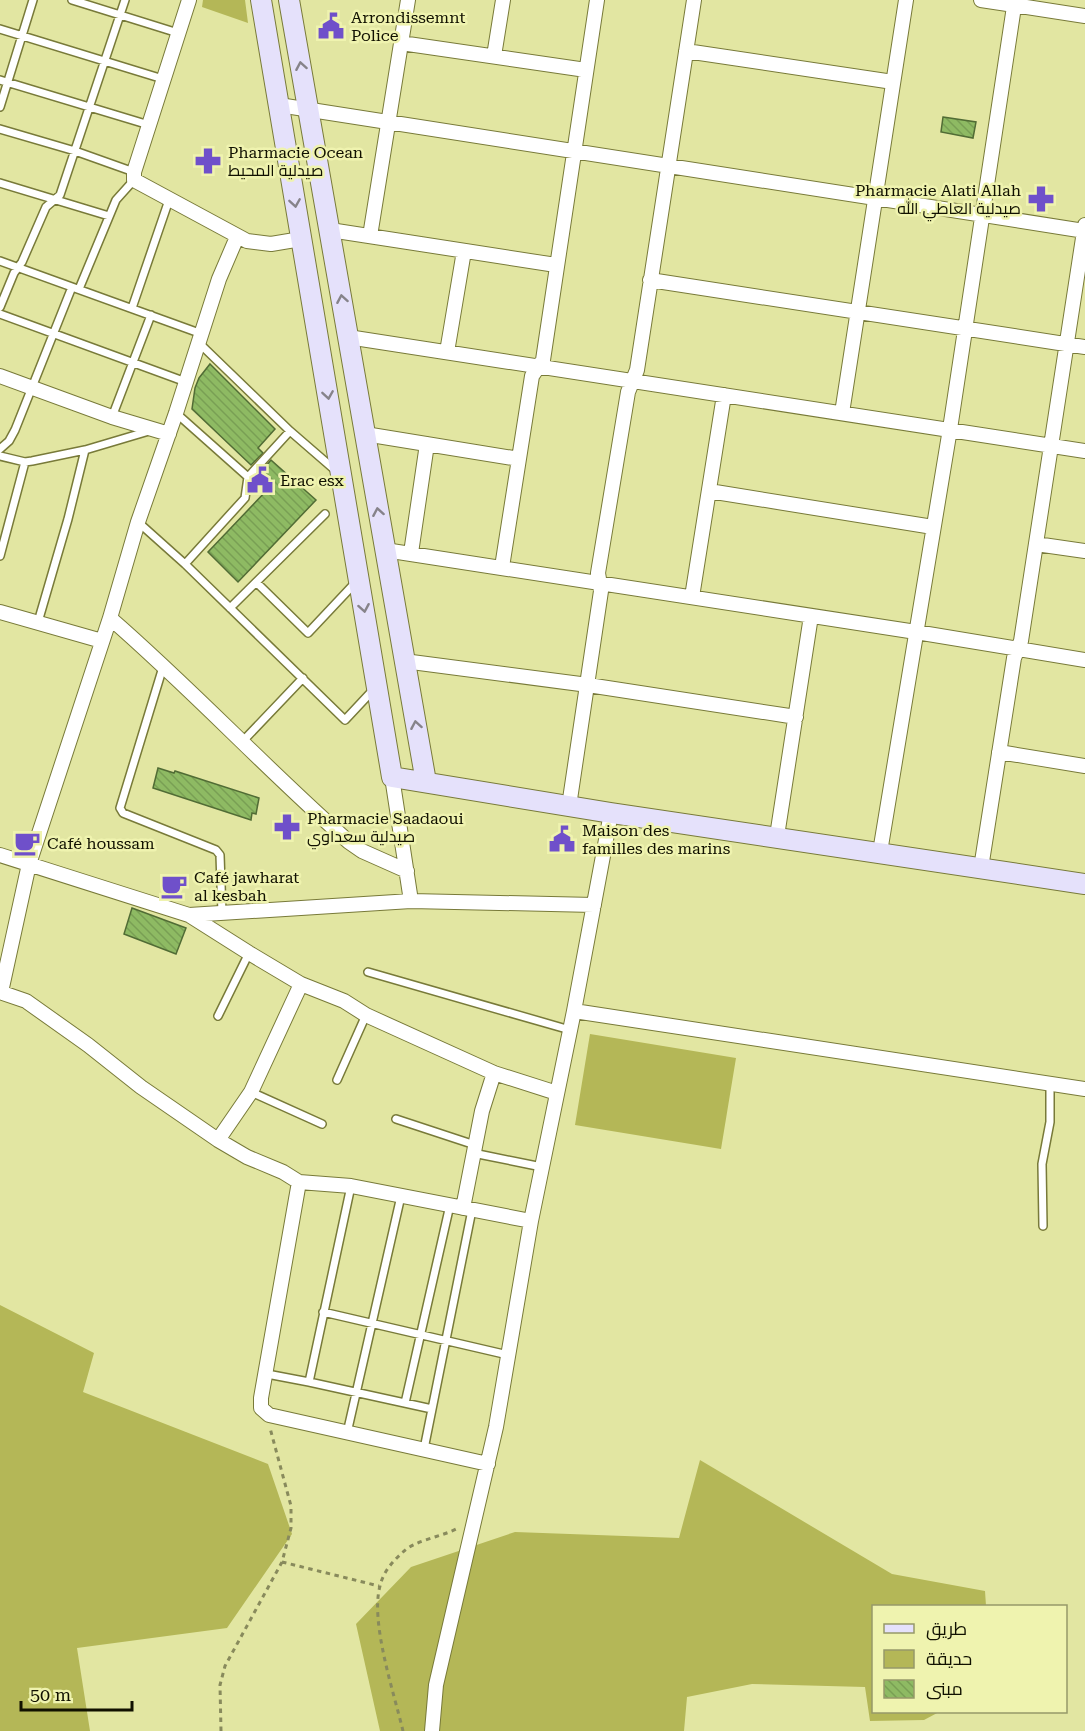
<svg xmlns="http://www.w3.org/2000/svg" width="1085" height="1731" font-family="'Roboto Serif',Cairo,serif">
	<defs>
		<pattern id="building-back-hatch" width="6" height="6" patternUnits="userSpaceOnUse" patternTransform="scale(1.5)"><rect width="6" height="6" fill="#8eba63"/><path d="M-1 5l2 2M0 0l6 6M5-1l2 2" fill="none" stroke="#799f54"/></pattern>
	</defs>
	<rect width="100%" height="100%" fill="#e2e6a2"/>
	<path fill="#b4b757" d="M203,0H245L248,23L202,7Z
		M590,1034L736,1058L721,1149L575,1125Z
		M0,1305L94,1353L83,1392L268,1464L292,1534L227,1628L77,1648L90,1731H0Z
		M700,1460L892,1574L985,1591L986,1606H874V1712H939L924,1720L870,1721L865,1687L752,1684L687,1697L684,1731H380L356,1624L411,1567L515,1532L679,1538Z"/>
	<path fill="url(#building-back-hatch)" stroke="#516c35" stroke-width="1.5" d="M943,117L976,122L973,138L941,132Z
		M210,364L275,429L258,448L263,453L251,465L192,409L195,388L199,378Z
		M271,460L316,500L238,582L208,552L268,489L257,477Z
		M158,768L174,773L175,771L259,798L256,814L252,813L251,820L153,788Z
		M132,908L186,928L176,954L124,934Z"/>
	<g fill="none" stroke-linecap="round" stroke-linejoin="round">
		<g stroke="#787a39" stroke-width="10">
			<path id="lane" d="M72,0L178,33
				M0,29L163,79
				M0,80L149,125
				M0,107L33,0
				M0,129L75,151L134,172
				M0,183L109,216
				M0,261L202,334
				M79,289L116,200L134,180
				M0,307L14,273L22,262L46,207L60,195L125,0
				M132,308L169,200
				M0,314L186,382
				M199,343L290,431L335,470
				M176,413L248,477
				M112,417L151,315
				M0,449L9,441L15,430L72,287
				M0,456L25,462L32,461L85,450L149,431
				M138,522L185,564L345,720L374,689
				M0,556L25,462
				M185,564L245,498L248,477L290,431
				M257,583L308,633L356,582
				M230,608L325,514
				M38,622L68,519L85,450
				M163,667L120,808L123,813L216,850L220,855L222,913
				M242,742L303,678
				M368,972L570,1030
				M218,1016L249,953
				M337,1080L366,1015
				M251,1092L322,1124
				M396,1119L475,1145
				M473,1153L542,1167
				M1043,1226L1042,1164L1050,1122V1084
				M323,1312L508,1355
				M267,1374L309,1382L351,1186
				M309,1382L432,1409
				M405,1403L450,1205
				M347,1433L401,1196
				M424,1449L472,1210"/>
		</g>
		<g stroke="#787a39" stroke-width="16">
			<path id="street" d="M189,0L134,172V180L247,241L271,244L301,239
				M981,0L1085,16
				M401,43L586,70
				M686,51L893,82
				M494,56L503,0
				M279,105L1085,231
				M330,230L556,265
				M370,236L408,0
				M650,280L1085,347
				M348,337L1085,451
				M447,352L464,251
				M0,376L112,417L169,434
				M842,413L906,0
				M365,434L519,459
				M709,491L933,527
				M1036,544L1085,551
				M385,550L916,632L1085,660
				M411,553L427,444
				M502,567L532,376L543,360L597,0
				M692,597L724,395
				M0,612L102,641
				M110,618C192,689 267,770 349,842L362,851L407,871
				M404,661L588,685L796,717
				M999,752L1085,766
				M392,777L411,901
				M569,806L601,591L598,573L628,392L637,370L694,0
				M777,836L811,616
				M880,852L950,429L1015,0
				M0,855L189,915L411,901L594,905
				M981,868L1014,658L1021,641L1085,225
				M189,915L249,953L301,984L344,1001L366,1015L494,1073L557,1093
				M0,992L26,1001L88,1045L141,1087L218,1140L247,1157L283,1172L299,1182L351,1186L531,1221
				M1,992L29,864L110,618L138,522L176,413L219,279L237,237
				M574,1011L1085,1089
				M218,1140L251,1092L301,984
				M299,1182L261,1398V1408L269,1415L488,1464
				M463,1208L482,1111L494,1073
				M432,1731L436,1685L496,1427L531,1221L574,1011L611,813"/>
		</g>
		<g stroke="#787a39" stroke-width="22">
			<path id="secondary" d="M261,0L392,777L611,813L1085,884
				M289,0L426,782"/>
		</g>
		<path stroke="#888a5c" stroke-width="3" stroke-dasharray="4.5 4.5" stroke-linecap="butt" d="M282,1562L379,1586
			M221,1731L220,1685L225,1666L282,1562L291,1528V1506L270,1428
			M403,1731C394,1693 370,1622 380,1586C383,1572 393,1561 403,1552C415,1540 442,1537 458,1528"/>
		<use href="#lane" stroke="#fff" stroke-width="7"/>
		<use href="#street" stroke="#fff" stroke-width="14"/>
		<use href="#secondary" stroke="#e5e1fb" stroke-width="20"/>
	</g>
	<defs><path id="oneway-chevron" d="M-2-3.5L2.5 0L-2 3.5" fill="none" stroke-width="1.6" stroke-linecap="round" stroke-linejoin="round" transform="scale(1.5)"/></defs>
	<g stroke="#86838a">
		<use href="#oneway-chevron" transform="translate(301 66) rotate(-100)"/>
		<use href="#oneway-chevron" transform="translate(295 203) rotate(81)"/>
		<use href="#oneway-chevron" transform="translate(342 299) rotate(-100)"/>
		<use href="#oneway-chevron" transform="translate(328 395) rotate(81)"/>
		<use href="#oneway-chevron" transform="translate(378 512) rotate(-100)"/>
		<use href="#oneway-chevron" transform="translate(364 608) rotate(80)"/>
		<use href="#oneway-chevron" transform="translate(416 725) rotate(-100)"/>
	</g>
	<defs>
		<g id="civic-bare" transform="scale(2.07)"><path d="M-.6-6.5H3V-4.5H.6V-3L4-1V1h2V6H-6V1h2V-1L-.6-3ZM-1.2 2.5V6h2.4V2.5Z" fill="#6f50ca" stroke="#eff3af" stroke-width="2.5" paint-order="stroke"/></g>
		<g id="pharmacy-bare" transform="scale(2.07)"><path d="M-2-6h4v4h4v4h-4v4h-4v-4h-4v-4h4Z" fill="#6f50ca" stroke="#eff3af" stroke-width="2.5" paint-order="stroke"/></g>
		<g id="cafe-bare" transform="scale(2.07)"><path d="M-5.5-4.5H6V0H3Q3 3.5 0 3.5H-2.5Q-5.5 3.5-5.5 0ZM3-3.2v2h1.7v-2ZM-6 4.5H4V6H-6Z" fill="#6f50ca" stroke="#eff3af" stroke-width="2.5" paint-order="stroke"/></g>
	</defs>
	<g fill-rule="evenodd">
		<use href="#civic-bare" x="331" y="26"/>
		<use href="#pharmacy-bare" x="208" y="161"/>
		<use href="#pharmacy-bare" x="1041" y="199"/>
		<use href="#civic-bare" x="260" y="480"/>
		<use href="#pharmacy-bare" x="287" y="827"/>
		<use href="#civic-bare" x="562" y="839"/>
		<use href="#cafe-bare" x="27" y="843"/>
		<use href="#cafe-bare" x="174" y="886"/>
	</g>
	<g text-anchor="middle" stroke-width="5" stroke-linejoin="round" paint-order="stroke">
		<g font-size="16" fill="#110" stroke="#eff3af" text-anchor="start">
			<text x="351" y="23">Arrondissemnt<tspan x="351" dy="18">Police</tspan></text>
			<text x="228" y="158">Pharmacie Ocean<tspan x="228" dy="18">صيدلية المحيط</tspan></text>
			<text x="1021" y="196" text-anchor="end">Pharmacie Alati Allah<tspan x="1021" dy="18">صيدلية العاطي الله</tspan></text>
			<text x="280" y="486">Erac esx</text>
			<text x="307" y="824">Pharmacie Saadaoui<tspan x="307" dy="18">صيدلية سعداوي</tspan></text>
			<text x="582" y="836">Maison des<tspan x="582" dy="18">familles des marins</tspan></text>
			<text x="47" y="849">Café houssam</text>
			<text x="194" y="883">Café jawharat<tspan x="194" dy="18">al kesbah</tspan></text>
		</g>
	</g>
	<rect x="872" y="1605" width="195" height="108" fill="#eff3af" stroke="#969969" stroke-width="1.5"/>
	<rect x="884" y="1624" width="30" height="9" fill="#e5e1fb" stroke="#969969" stroke-width="1.5"/>
	<text x="926" y="1635" font-size="18" fill="#111100">طريق</text>
	<rect x="884" y="1650" width="30" height="18" fill="#b4b757" stroke="#969969" stroke-width="1.5"/>
	<text x="926" y="1665" font-size="18" fill="#111100">حديقة</text>
	<rect x="884" y="1680" width="30" height="18" fill="url(#building-back-hatch)" stroke="#969969" stroke-width="1.5"/>
	<text x="926" y="1695" font-size="18" fill="#111100">مبنى</text>
	<path d="M21 1701v9h111v-9" fill="none" stroke="#111100" stroke-width="3"/>
	<text x="30" y="1701" font-size="18" fill="#111100" stroke="#eff3af" stroke-width="4.5" paint-order="stroke">50 m</text>
</svg>
